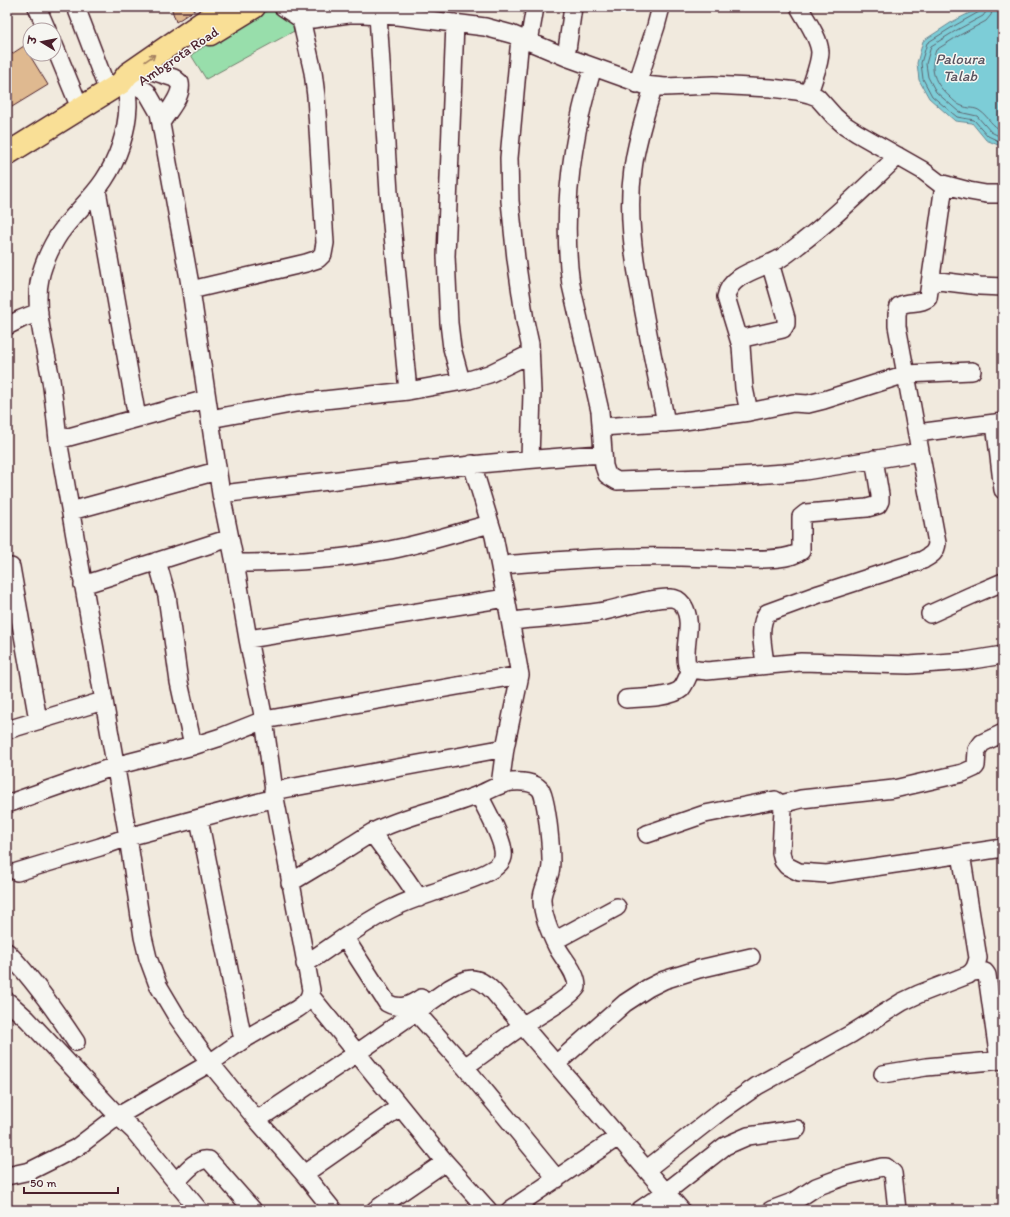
<svg xmlns="http://www.w3.org/2000/svg" width="1010" height="1217" font-family="Itim,'Playpen Sans Deva',sans-serif">
	<rect width="100%" height="100%" fill="#f1eade"/>
	<filter id="ink" filterUnits="userSpaceOnUse"><feTurbulence type="fractalNoise" baseFrequency=".025" numOctaves="2"/><feDisplacementMap in="SourceGraphic" scale="8" xChannelSelector="R" yChannelSelector="G"/><feConvolveMatrix kernelMatrix="1 2 1 2 8 2 1 2 1" color-interpolation-filters="sRGB"/></filter>
	<g filter="url(#ink)">
		<path fill="#98deab" stroke="#717e6b" d="M263,8C285,8 286,13 296,30L206,79L191,55Z"/>
		<path fill="#7dcdd7" stroke="#698792" d="M981,7H1003V147L986,140L972,123L955,121L929,98L919,80L917,63L923,41L952,22Z"/>
		<g fill="none" stroke-linecap="round" stroke-linejoin="round">
			<path stroke="#5e6570" stroke-width="1" d="M982,7L979,12L954,26L927,43L921,63L923,79L932,96L957,117L974,120L988,136L1003,143
				M987,7L986,12L983,16L957,30L931,46L926,64L928,77L936,92L959,112L977,116L991,132L1003,138
				M993,7L991,15L986,21L960,35L936,50C929,70 934,83 950,97C953,100 958,105 962,106C968,109 975,107 980,111C990,118 990,125 1003,131"/>
		</g>
		<path fill="#dfb990" stroke="#4a1f2b" d="M171,7H199L176,22Z
			M24,46L48,85L7,110V57Z"/>
		<g fill="none" stroke-linecap="round" stroke-linejoin="round">
			<g stroke="#4a1f2b" stroke-width="20">
				<path id="minor" d="M37,7L47,30
					M76,7L108,91
					M283,7L301,19H313L349,14H363L397,16L485,27L511,34L566,57L644,85L665,87L713,85L771,88L797,91L809,94L817,97L834,116L843,124L857,133L922,170L939,183L969,191L986,194H1003
					M799,7C806,20 819,37 820,52C820,65 812,81 809,94
					M378,15L389,193L408,391
					M455,23L446,256L449,323L452,348L461,381
					M520,38L509,158L510,201L516,259L525,321L530,344L532,392L530,459
					M529,42L535,7
					M54,45L80,108
					M566,57L573,7
					M593,67C572,137 561,212 571,285L600,411L604,466L607,475L617,481L704,478L784,473L805,471L920,452
					M155,72L174,78L180,83C183,96 167,112 161,123
					M637,84L656,26L661,7
					M127,85C127,92 128,99 128,106C127,132 118,159 104,180C92,198 76,212 63,229C54,240 43,263 40,278C33,308 46,350 51,380C54,400 56,420 58,440L128,837L143,937L148,958L158,985L177,1017L194,1041L210,1063L257,1120L304,1174L333,1210
					M653,87C646,114 636,141 633,169C627,211 633,254 641,295C648,338 658,380 666,423
					M97,190L137,418
					M931,280L980,286L1003,287
					M191,290L306,263L318,259L323,254L325,243L316,96L313,72L301,19
					M7,326L21,319L39,312
					M739,339L783,329L786,324V318L770,263
					M749,412L744,388L741,346L726,297C730,273 763,269 781,258C789,253 797,246 805,240C838,215 867,185 898,156
					M210,419L296,403L408,391L469,380L489,374L530,354
					M995,423L1003,490
					M601,427L677,422L749,412L793,403L808,404L824,400L906,374L972,371
					M917,433L1003,422
					M58,440L207,399
					M472,464L494,536L506,598L520,675L505,748L500,785
					M221,494C348,479 475,462 603,454
					M71,511L217,471
					M157,561L167,596L179,682L193,746
					M235,563C285,563 335,560 384,551C420,545 455,533 490,524
					M500,565C545,562 591,557 637,557C672,556 706,558 741,559C757,559 788,561 801,551V517L806,513L867,508L878,505L880,501V495L874,459
					M11,567L38,720
					M83,585L230,538
					M930,614L970,596L1003,582
					M510,621C542,618 573,616 605,611C624,607 652,597 671,598C676,598 680,601 683,605C695,624 682,646 687,665C693,671 700,670 707,671L801,662L909,665L966,661L1003,655
					M248,639L506,598
					M765,665C764,650 757,627 767,613L819,594L923,560C931,555 936,553 937,543L897,326V314L899,306C908,300 919,305 928,298L944,185
					M626,699C639,698 671,698 681,689C686,683 688,676 691,669
					M7,730L103,701
					M273,791L505,748
					M7,804L115,766L193,746L221,737L264,720L520,675
					M781,804L801,799L894,789L963,773L974,768L976,766L977,750L982,743L1003,733
					M199,819L243,1040
					M372,833L406,879L419,898
					M647,834L705,814L775,800L781,804L783,808L781,853L783,861L787,866L799,872L827,874L1003,848
					M17,872L100,847L128,837L275,798
					M290,883C311,870 332,858 352,845C359,841 366,836 373,832C406,815 444,809 478,795C489,791 500,783 512,782C521,781 534,782 540,789C547,796 553,861 550,872C548,882 541,891 542,901C543,917 550,933 557,947C563,959 577,972 577,987C569,999 536,1017 522,1026C503,1039 484,1053 465,1067
					M345,938L387,1003C400,1010 409,1006 421,998
					M554,941L617,907
					M7,952C34,980 55,1010 76,1042
					M305,964C335,945 363,922 395,907C411,899 430,894 446,888C460,883 500,872 503,857C506,843 485,808 479,795
					M973,972L981,971L985,972L987,975L999,1060
					M310,995L445,1162L488,1210
					M7,1001L27,1019L118,1116L134,1131L199,1210
					M415,1011L465,1067L557,1179
					M556,1064L625,1003L648,988L664,980L699,969L751,957
					M883,1074L926,1067L1003,1060
					M257,1120L357,1053L450,988C469,977 476,974 493,991L681,1210
					M647,1169L721,1111L757,1086L851,1034L902,1002L919,994L968,975C975,970 976,966 978,958L961,854
					M304,1174L400,1107
					M7,1176L30,1171L76,1148L118,1116L210,1063L243,1040L297,1009C305,1004 310,999 311,990L275,798L264,720L248,639L235,563L221,494L191,290L159,113L147,92L136,85
					M176,1182C184,1174 196,1157 209,1160L253,1210
					M375,1210L445,1162
					M510,1210L618,1137
					M640,1210L666,1192L725,1146L748,1136L797,1129
					M771,1210L795,1201L816,1187L824,1184L846,1176L882,1167H886L893,1173L897,1210"/>
			</g>
			<g stroke="#4a1f2b" stroke-width="25">
				<path id="major" d="M210,34L254,7
					M7,154L121,83L128,74L225,7"/>
			</g>
			<use href="#minor" stroke="#f6f6f2" stroke-width="17"/>
			<use href="#major" stroke="#f9df96" stroke-width="22"/>
		</g>
		<defs><path id="oneway-shaft" d="M-6 0H5M1.5-3L5.5 0L1.5 3" fill="none" stroke-width="1.6" stroke-linecap="round" stroke-linejoin="round"/></defs>
		<use stroke="#a27f60" href="#oneway-shaft" transform="translate(150 58) rotate(-35)"/>
	</g>
	<g text-anchor="middle" stroke-width="3" stroke-linejoin="round" paint-order="stroke">
		<g font-size="14" fill="#4a1f2b" stroke="#f6f6f2">
			<text transform="translate(178 56) rotate(-34)" y="5">Ambgrota Road</text>
		</g>
		<g font-size="15" font-style="italic" fill="#59535f" stroke="#f6f6f2">
			<text x="960" y="64">Paloura<tspan x="960" dy="17">Talab</tspan></text>
		</g>
	</g>
	<rect width="1010" height="1217" fill="none" stroke="#f6f6f2" stroke-width="24"/>
	<rect x="12" y="12" width="986" height="1193" fill="none" stroke="#4a1f2b" stroke-width="1.5" filter="url(#ink)"/>
	<g transform="translate(42 42) rotate(280)"><circle r="19" fill="#f6f6f2" stroke="#b1a0a2"/>
	<path d="M0-3L7 15L0 10L-7 15Z" fill="#4a1f2b"/>
	<text y="-6" font-size="11" font-weight="bold" text-anchor="middle" fill="#4a1f2b">उ</text>
	</g>
	<path d="M24 1187v6h94v-6" fill="none" stroke="#4a1f2b" stroke-width="2"/>
	<text x="30" y="1187" font-size="12" fill="#4a1f2b" stroke="#f6f6f2" stroke-width="3" paint-order="stroke">50 m</text>
</svg>
